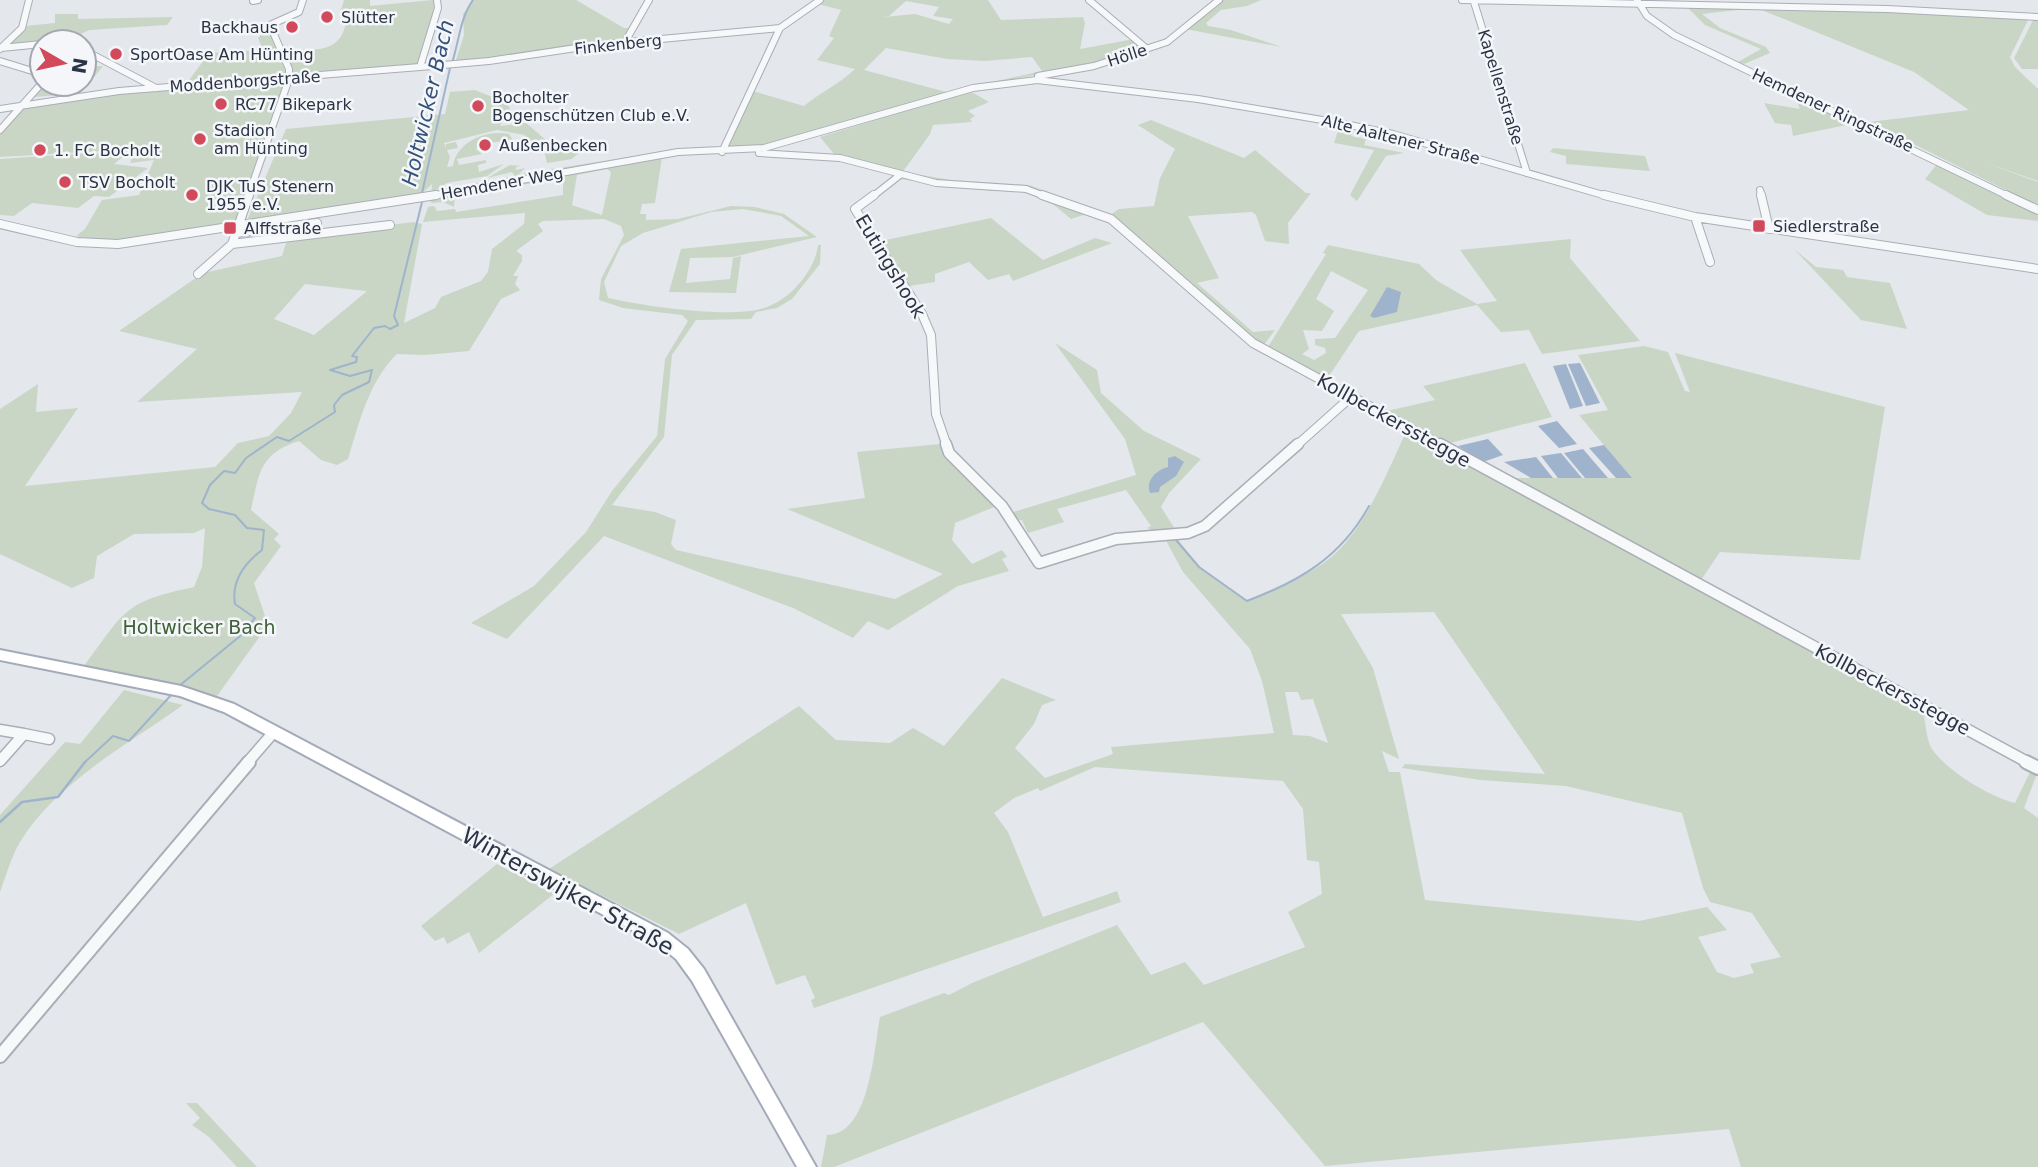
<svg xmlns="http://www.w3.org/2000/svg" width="2038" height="1167" font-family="'DejaVu Sans',sans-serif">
	<rect width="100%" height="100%" fill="#e4e7ec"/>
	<path fill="#c9d6c5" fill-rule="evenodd" d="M344,0H370V6L433,0L435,8L418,66L292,77L282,48C309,51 343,55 346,20H349L350,13L340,14Z
		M474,0H576L624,28H631L622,40L455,63L464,35L463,14Z
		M824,0H988L1001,20L1083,17L1085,23L1080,49L1134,39L1143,49L1093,65L979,85L1042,71L1032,57L985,61L947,59L886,48L864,70L950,93L776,145L726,148L753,91L804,106C822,91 838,85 855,69L817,60L834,38L829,36L841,10L818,4ZM906,1L939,7L933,16L953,19L949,24L915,14L884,17L889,16Z
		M1221,0H1261L1247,6L1221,10L1206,23L1208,26L1231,30L1282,47L1185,29Z
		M1687,7H1743L1746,9L1702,14L1720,28L1766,47L1770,53L1744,64L1738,62L1761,49L1705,25Z
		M1803,7L2029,18L2010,57L2015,67L2038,89V181L1983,162L2038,182V206L1869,122L1969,110L1914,72L1757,8Z
		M55,14H78V19L173,17L167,25L89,30L68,40L5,46L25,26L55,23Z
		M2034,18H2038V69H2022L2014,58Z
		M268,27L287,70L285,79L187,83L209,53L263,50L258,38Z
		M103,66L81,93L34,97L45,84H84V67Z
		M279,82L284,84L237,222C186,230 127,248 76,236L85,229L102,200L139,195L154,160L130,163L136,149L0,157V132L22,108L112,93L182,89L181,92Z
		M475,90L507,103L513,115L496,121L502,122L500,126L526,123L553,146L581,151L572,159L547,163L544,150L532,152L530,143L523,144L525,135L497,130L444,143L446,148V144L456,142L458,148L447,150L450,157L447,167L453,166C456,142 487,129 509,134L513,140L479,144L476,149L482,154L457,159L459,165L486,160V163L478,165L479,172L504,164L487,176L447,183L436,190L515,176L512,172L487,178L510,165L521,166L516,167V170L525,168L519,174L682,149L662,157L655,203L642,204L640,214H646V220L678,219L731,206L755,207L784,214L817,237L733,257L690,258L686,283L730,279L733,258L741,256L736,293L669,292L681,249L809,236L781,216L743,209L711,212L643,233L621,246L604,282L608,298C643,306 730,319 764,308C790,300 815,271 818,245H821L820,264L792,299L777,308L756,312L751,319L696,320L672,355L664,437L612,505L655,512L676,520L671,544L676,550L895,599L943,574L787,509L865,498L857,452L940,444L935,426L943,443L999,505L955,523L952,540L972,564L1002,550L1007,557L1002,559L1009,571L958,586L888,630L868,621L853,638L793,608L604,536L507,639L471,623L534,586L586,532L612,491L657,436L665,359L688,321L682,315L623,308L599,300L601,279L624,235L621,226L604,219L543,221L538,224L543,231L516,251L522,255V261L513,276H518L515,284L520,290L501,299L469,351L425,355L397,354C369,381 359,423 348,459L337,465L321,460L299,441C260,453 259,473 251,510L279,534L274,539L281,546L254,583L268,625L217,696L84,666C126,610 123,602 194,587L202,567L205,528L194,533L134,534L97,556L94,578L72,588L0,554V409L38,384L36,412L78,408L25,486L215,467L238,443L269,436L291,413L302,392L137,402L197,349L119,331L203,273L282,256L288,237L414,222L422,224L404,323L435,308L441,297L481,281L488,272L492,249L524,224L525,213L423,222L428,207L434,206L437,211L455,209L456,212L563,195V177L481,193L476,189L467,191V194L455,196L454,207L443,202L431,203L432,184L420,195L246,223L286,129L445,114L450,92ZM607,169L611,172L602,215L572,205L577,175ZM305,284L366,291V292L314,335L274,319Z
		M970,91L989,102L968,111L975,116L970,119L972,122L933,125L930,134L902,173L834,154L820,137Z
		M1794,94L1856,123L1793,136L1791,125L1775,123L1764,103L1800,109Z
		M1151,120L1244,158L1255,150L1306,193H1311L1288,223L1289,244L1265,241L1256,215L1252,212L1188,216L1219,278L1197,283L1253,332L1275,330L1263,346L1114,225L1087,214L1071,219L1054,205L1022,191H992L899,179L902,178L930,183L1024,186L940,182L904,175L909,173L951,180L1029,185L1110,215L1119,209L1154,206L1160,178L1175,149L1138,125Z
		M1340,125L1355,127L1351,136L1366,139L1364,145L1404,153L1386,156L1357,201L1350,195L1374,150L1334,143Z
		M1553,148L1645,156L1650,171L1566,164V156L1550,152Z
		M90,153L124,156L114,164L148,168L109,197L94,196L78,208L32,203L14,216L0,215V159Z
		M1938,163L2038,213V221L1987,215L1925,179Z
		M991,218L1043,260L1095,238L1112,243L1013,281L1009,274L988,280L969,262L935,274V282L909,286L881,241Z
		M1571,239L1570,258L1640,341L1542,354L1529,330L1501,332L1477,305L1359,331L1327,379L1268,347L1326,254L1323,253L1328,245L1419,264L1436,280L1477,304L1497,301L1460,250ZM1331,271L1368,290L1335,338L1315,339V345L1325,348L1326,353L1314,360L1302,354L1309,349L1303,330L1322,331L1334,311L1316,299Z
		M1794,249L1816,267L1843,270L1847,277L1890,283L1907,329L1861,320Z
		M1055,343L1097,370L1101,393L1144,431L1201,459L1169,493L1161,507L1175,529L1196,525L1209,517C1192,532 1168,538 1147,528L1151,526L1126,490L1057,509L1064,522L1028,533L1022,520L1014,521L1010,513L1136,475L1125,439Z
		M1644,346L1668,352L1685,391L1690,392L1675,353L1885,407L1860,560L1720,552L1701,580L1934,715L1924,717C1926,726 1927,742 1932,749C1947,771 1990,797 2015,803L2032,768L2038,771L2024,808L2038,818V1167H1741L1729,1129L1325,1166L1203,1022L834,1167H821L827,1135C870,1135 874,1048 880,1017L944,993L949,995L972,983L1117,925L1151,975L1185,962L1204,985L1305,947L1288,912L1322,894L1319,862L1307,860L1303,809L1283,781L1095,767L1040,791L1038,788L1014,798L994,813L1008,832L1043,917L1117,891L1121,902L814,1008L811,1000L815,998L805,975L776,985L746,903L679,934L549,869L799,706L836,740L890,743L913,728L944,746L1002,678L1056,700L1042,705L1034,724L1015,748L1045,778L1113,754L1111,747L1274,733L1262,681L1250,649L1183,572L1163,535H1174L1200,567L1246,600L1252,598C1281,585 1314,574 1337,552C1368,522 1389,468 1408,428L1498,478H1631L1579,415L1608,410L1578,355ZM1434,612L1545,774L1405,764L1402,768L1480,780L1566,786L1682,813L1703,888L1710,902L1752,913L1781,957L1750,964L1754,973L1734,978L1717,972L1698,937L1727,930L1707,907L1639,921L1425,900L1400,772H1389L1382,751L1399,759L1373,668L1341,614ZM1285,692H1298L1301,700L1313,699L1328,743L1310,736L1293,735Z
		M1525,363L1552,417L1446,444L1387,411L1435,400L1423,386Z
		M124,690L183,705C127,745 57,782 20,842C11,857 6,876 0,892V815L65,742L80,744Z
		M497,864L554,894L479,953L469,932L447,944L444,937L435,941L421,926Z
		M197,1103L257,1167H237L209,1137L192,1125L200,1118L186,1103Z"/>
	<path fill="#9fb4cc" d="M1387,287L1401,292L1397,312L1374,318L1370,316Z
		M1580,363L1600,403L1586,406L1568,364Z
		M1566,364L1583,406L1570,409L1553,366Z
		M1557,421L1577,444L1559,448L1538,426Z
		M1488,439L1503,455L1483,462L1458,446Z
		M1604,445L1632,478H1616L1589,448Z
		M1583,449L1608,478H1585L1564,453Z
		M1561,453L1582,478H1558L1541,456Z
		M1175,456L1184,462L1176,476L1160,487L1159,492L1150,493C1145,481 1156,470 1168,467V458Z
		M1536,457L1553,478H1531L1504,462Z"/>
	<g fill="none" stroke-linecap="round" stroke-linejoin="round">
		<path stroke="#9fb4cc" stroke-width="2" d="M452,63C459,42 460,18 473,0
			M422,193L450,68
			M1176,540L1199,567L1247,601C1300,581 1341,557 1369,506
			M179,686L239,637L255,618L235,604C231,581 245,563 262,550L264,530L247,528L235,515L209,509L202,503L210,485L224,471L235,473L246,458L277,437L289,441L335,412L334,405L342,395L369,382L372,370L350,376L330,370L356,362L357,357L352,356L374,328L385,326L390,329L398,325L394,316L422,202
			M84,763L113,736L129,741L173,693"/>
		<path stroke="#9fb4cc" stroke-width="2.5" d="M0,822L22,802L58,797L85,762"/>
		<g stroke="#a9aeb7" stroke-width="8">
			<path id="minor-far3" d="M1089,0L1147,49
				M1462,0L1887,9L2038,17
				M1637,0L1647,16L1674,35L2010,197
				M253,1L258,0
				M1474,2L1527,173
				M625,42L649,0
				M1,48L42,44
				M0,49L22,28L29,0
				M84,50L156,88
				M0,61L42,74
				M420,67L489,61L596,45L780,28
				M1038,76L1094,66L1167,42L1219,0
				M0,109L119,91L420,67L438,8L437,0
				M0,130L42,83
				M722,152L780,28L820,0
				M759,153L840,158L936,183L1026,189L1047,197
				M1760,190L1762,197
				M248,197L289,79V69L270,25L299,12L303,0
				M426,197L678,152L764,148L973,88L1037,80L1198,99L1340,123L1393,134L1610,197
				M872,197L900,175"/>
		</g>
		<g stroke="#a9aeb7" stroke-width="10">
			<path id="minor-far2" d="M874,195L855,209L922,314L931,335L936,414L947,446
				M1042,195L1111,219L1253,343L1443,446
				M1604,195L1695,217L2038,269
				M1761,195L1769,229
				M2006,195L2038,210
				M1695,217L1710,262
				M0,224L77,242L118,244L436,195
				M236,233L317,223
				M232,244L390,225
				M198,274L232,244L249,195
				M1296,446L1351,397"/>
		</g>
		<g stroke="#a9aeb7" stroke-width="13">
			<path id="minor-far1" d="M946,444L949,453L1002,506L1039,563L1116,539L1188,533L1205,526L1298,444
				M1440,444L2029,763
				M0,730L24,734L0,761
				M24,734L49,739
				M247,763L273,733"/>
		</g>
		<g stroke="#a9aeb7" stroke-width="16">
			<path id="minor" d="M2026,762L2038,768
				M0,1056L249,762"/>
		</g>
		<g stroke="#a3abb8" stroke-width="4">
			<path id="major" d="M0,650L181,686L234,704L668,933L688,949L704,969L816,1167H797L692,981L676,959L656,943L224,712L180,696L0,660Z"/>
		</g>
		<use href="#minor-far3" stroke="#f7f8fa" stroke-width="6"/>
		<use href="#minor-far2" stroke="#f7f8fa" stroke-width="8"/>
		<use href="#minor-far1" stroke="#f7f8fa" stroke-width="10"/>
		<use href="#minor" stroke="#f7f8fa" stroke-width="12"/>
		<use href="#major" fill="#fff" fill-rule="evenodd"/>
	</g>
	<g fill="#d1495b" stroke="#f4f6f9" stroke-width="2.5">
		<circle cx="327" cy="17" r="7"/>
		<circle cx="292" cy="27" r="7"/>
		<circle cx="116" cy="54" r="7"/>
		<circle cx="221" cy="104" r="7"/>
		<circle cx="478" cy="106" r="7"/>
		<circle cx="200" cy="139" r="7"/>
		<circle cx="485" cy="145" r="7"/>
		<circle cx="40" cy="150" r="7"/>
		<circle cx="65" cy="182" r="7"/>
		<circle cx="192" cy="195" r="7"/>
		<rect x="1752" y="219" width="14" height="14" rx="3.5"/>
		<rect x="223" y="221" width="14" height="14" rx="3.5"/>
	</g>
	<g text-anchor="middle" stroke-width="5" stroke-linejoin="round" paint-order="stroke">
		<g font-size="16" fill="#2b3445" stroke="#f4f6f9" text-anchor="start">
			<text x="341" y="23">Slütter</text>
			<text x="278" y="33" text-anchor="end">Backhaus</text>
			<text x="130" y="60">SportOase Am Hünting</text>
			<text x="492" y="103">Bocholter<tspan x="492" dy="18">Bogenschützen Club e.V.</tspan></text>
			<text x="235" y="110">RC77 Bikepark</text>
			<text x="214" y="136">Stadion<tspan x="214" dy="18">am Hünting</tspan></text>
			<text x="499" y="151">Außenbecken</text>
			<text x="54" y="156">1. FC Bocholt</text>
			<text x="79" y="188">TSV Bocholt</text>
			<text x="206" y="192">DJK TuS Stenern<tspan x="206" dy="18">1955 e.V.</tspan></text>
			<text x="1773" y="232">Siedlerstraße</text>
			<text x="244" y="234">Alffstraße</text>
		</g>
		<g font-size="16" fill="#2b3445" stroke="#f4f6f9">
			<text transform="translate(618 44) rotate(-6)" y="6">Finkenberg</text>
			<text transform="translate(1127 55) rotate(-18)" y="6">Hölle</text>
			<text transform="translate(245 81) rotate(-4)" y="6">Moddenborgstraße</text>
			<text transform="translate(1501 87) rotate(73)" y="6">Kapellenstraße</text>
			<text transform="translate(1833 110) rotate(25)" y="6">Hemdener Ringstraße</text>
			<text transform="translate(1401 139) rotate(14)" y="6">Alte Aaltener Straße</text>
			<text transform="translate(502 183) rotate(-10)" y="6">Hemdener Weg</text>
		</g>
		<g font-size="19" fill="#2b3445" stroke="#f4f6f9">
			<text transform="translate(891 266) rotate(59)" y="7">Eutingshook</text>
			<text transform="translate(1394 420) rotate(29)" y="7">Kollbeckersstegge</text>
			<text transform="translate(1893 689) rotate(28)" y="7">Kollbeckersstegge</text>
		</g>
		<g font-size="19" fill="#3f6138" stroke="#f4f6f9">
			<text x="199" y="634">Holtwicker Bach</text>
		</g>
		<g font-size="21" font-style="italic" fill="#34527a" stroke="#f4f6f9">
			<text transform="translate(428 103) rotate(-77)" y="7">Holtwicker Bach</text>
		</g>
		<g font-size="23" fill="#2b3445" stroke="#f4f6f9">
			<text transform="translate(568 891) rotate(29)" y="8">Winterswijker Straße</text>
		</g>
	</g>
	<g transform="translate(63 63) rotate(99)"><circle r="33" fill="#f4f6f9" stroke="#a4a8b1" stroke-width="2"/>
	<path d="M0-5L12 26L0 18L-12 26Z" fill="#d1495b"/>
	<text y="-10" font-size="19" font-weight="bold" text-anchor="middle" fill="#2b3445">N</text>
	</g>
</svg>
